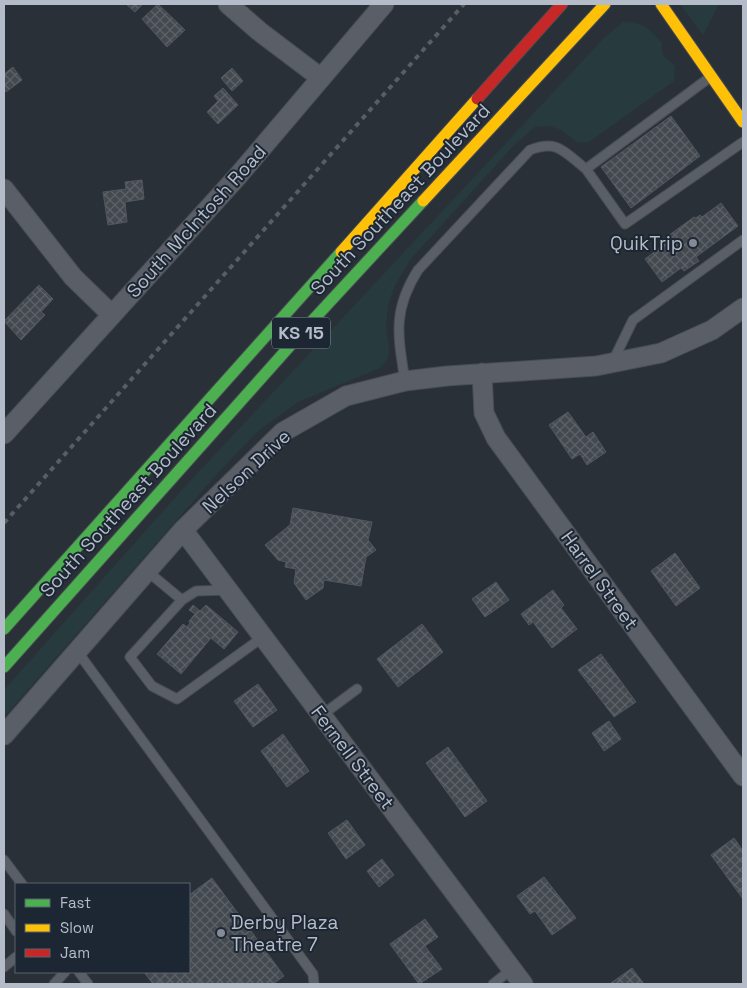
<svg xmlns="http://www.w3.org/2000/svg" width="747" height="988" font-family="'Space Grotesk',sans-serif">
	<defs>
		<pattern id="building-cross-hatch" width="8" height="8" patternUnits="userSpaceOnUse" patternTransform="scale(1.25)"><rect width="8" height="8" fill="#444950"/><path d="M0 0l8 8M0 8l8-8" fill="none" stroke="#5d6168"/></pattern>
	</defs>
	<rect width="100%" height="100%" fill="#2a3038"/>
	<path fill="#273a3e" d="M680,4H719L703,35Z
		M623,22C642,22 649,28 662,43C660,56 666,58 675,66L674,81L589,142L578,143L562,130L549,126L535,127L514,145L410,260L394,287L388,305L386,328L389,348L388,358L380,368L298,402L257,432L218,473L4,717V690L180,492L604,38Z"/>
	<path fill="url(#building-cross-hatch)" stroke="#52575f" d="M126,4H143L135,12Z
		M158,4L185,30L167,47L142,19Z
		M13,67L22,80L6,92L4,89V74Z
		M232,68L243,81L232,91L221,78Z
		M223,88L238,105L218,124L207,112L218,101L214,96Z
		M671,116L700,156L631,208L601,167Z
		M142,180L144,199L125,202L127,222L108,225L103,192L126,189L125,182Z
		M721,203L738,226L696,257L699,261L684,271L681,268L662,282L645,259L661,247V241L694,217L696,218L700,215L702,217Z
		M39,285L53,299L41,312L45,315L21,340L4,321Z
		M568,412L586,437L593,432L606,452L587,465L580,454L572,459L549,425Z
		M293,508L372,522L368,540L376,550L366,557L361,586L324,580L323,588L306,600L294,583L296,569L285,567L286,562L278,560L265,545L290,525Z
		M675,553L700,588L676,606L651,571Z
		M496,582L509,600L485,617L472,599Z
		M553,590L564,605L561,608L577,629L552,648L533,622L529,625L521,614Z
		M193,605L200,611L206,605L238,632L224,649L211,638L181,674L157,654L183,624L187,627L190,623L189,621L195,614L189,610Z
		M422,624L443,652L398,687L377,659Z
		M601,654L636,702L614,717L578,670Z
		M258,684L277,710L253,727L234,701Z
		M609,721L621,739L604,751L592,733Z
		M283,734L309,771L287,787L261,751Z
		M448,747L487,801L465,817L426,763Z
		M347,820L365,845L346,859L328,833Z
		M734,838L743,851V899L711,855Z
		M382,859L394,875L379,887L367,871Z
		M544,877L576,918L552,935L535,911L530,914L517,896Z
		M212,878L284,976L273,984H153L144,972H189V895Z
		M425,919L438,937L425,946L442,969L419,984L390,944Z
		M632,968L644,984H612L611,983Z"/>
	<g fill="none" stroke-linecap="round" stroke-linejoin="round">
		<g stroke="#484c53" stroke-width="11">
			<path id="lane" d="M709,78L586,169L625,224L743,142
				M613,361L633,320L743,240
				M405,381C398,336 392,311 418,270L530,150C558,139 564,152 586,169
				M147,571L182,600
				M228,590L196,591L182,600L130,657L152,686L177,699L263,637
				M77,651L313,974L314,984
				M322,715L357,689
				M4,860L22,884
				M4,914L16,931
				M4,967L16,957
				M79,972L88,984
				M54,984L65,972
				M493,984L512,969"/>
		</g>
		<g stroke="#484c53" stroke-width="21">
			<path id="street" d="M228,4L259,31L321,78
				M4,189L73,277L112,315
				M482,373L484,413L496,438L743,776
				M4,434L237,177L384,4
				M183,530L523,984
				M4,735L183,530L283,432L346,396L405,381L447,376L596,366L661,353L712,330L743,308"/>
		</g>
		<g stroke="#484c53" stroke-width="13">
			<path id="fast" d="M4,629L341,252
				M4,667L313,320L423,201"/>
		</g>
		<g stroke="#484c53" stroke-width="13">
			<path id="slow" d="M661,4L743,122
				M423,201L605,4
				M341,252L477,99"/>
		</g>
		<g stroke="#484c53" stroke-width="13">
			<path id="jam" d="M477,99L562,4"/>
		</g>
		<use href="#lane" stroke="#5a5e66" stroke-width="9"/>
		<use href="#street" stroke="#5a5e66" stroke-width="19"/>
		<use href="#fast" stroke="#4caf50" stroke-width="11"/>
		<use href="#slow" stroke="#ffc107" stroke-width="11"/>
		<use href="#jam" stroke="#c62828" stroke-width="11"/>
		<path stroke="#595d64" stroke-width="4" stroke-dasharray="5 5" stroke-linecap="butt" d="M4,523L464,4"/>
	</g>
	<g fill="#848b96" stroke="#1d2633" stroke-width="2">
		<circle cx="693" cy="243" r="5"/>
		<circle cx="221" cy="933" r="5"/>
	</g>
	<g text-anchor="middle" stroke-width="4" stroke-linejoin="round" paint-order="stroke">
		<rect fill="#1d2633" stroke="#878f9c" stroke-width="1" x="272" y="317.5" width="58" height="31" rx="4"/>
		<g font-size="18" font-weight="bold" fill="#b4bcc9">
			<text x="301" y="339">KS 15</text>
		</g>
		<g font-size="19" fill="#b4bcc9" stroke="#1d2633">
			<text transform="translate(400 199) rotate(-47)" y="7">South Southeast Boulevard</text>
			<text transform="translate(196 221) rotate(-48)" y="7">South McIntosh Road</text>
			<text transform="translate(246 471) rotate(-43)" y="7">Nelson Drive</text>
			<text transform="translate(128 500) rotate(-48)" y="7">South Southeast Boulevard</text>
			<text transform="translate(600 580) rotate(54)" y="7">Harrel Street</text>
			<text transform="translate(353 757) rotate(53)" y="7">Fernell Street</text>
		</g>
		<g font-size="19" fill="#b4bcc9" stroke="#1d2633" text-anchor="end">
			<text x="683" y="250">QuikTrip</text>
			<text x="231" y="929" text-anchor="start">Derby Plaza<tspan x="231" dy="22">Theatre 7</tspan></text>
		</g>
	</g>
	<rect width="747" height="988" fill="none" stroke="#b4bcc9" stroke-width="10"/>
	<rect x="15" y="883" width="175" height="90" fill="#1d2633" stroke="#59626f"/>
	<rect x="25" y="899" width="25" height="8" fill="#4caf50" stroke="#59626f"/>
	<text x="60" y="908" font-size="15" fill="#b4bcc9">Fast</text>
	<rect x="25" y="924" width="25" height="8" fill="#ffc107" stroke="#59626f"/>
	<text x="60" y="933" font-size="15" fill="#b4bcc9">Slow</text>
	<rect x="25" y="949" width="25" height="8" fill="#c62828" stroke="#59626f"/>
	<text x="60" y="958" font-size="15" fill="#b4bcc9">Jam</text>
</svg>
